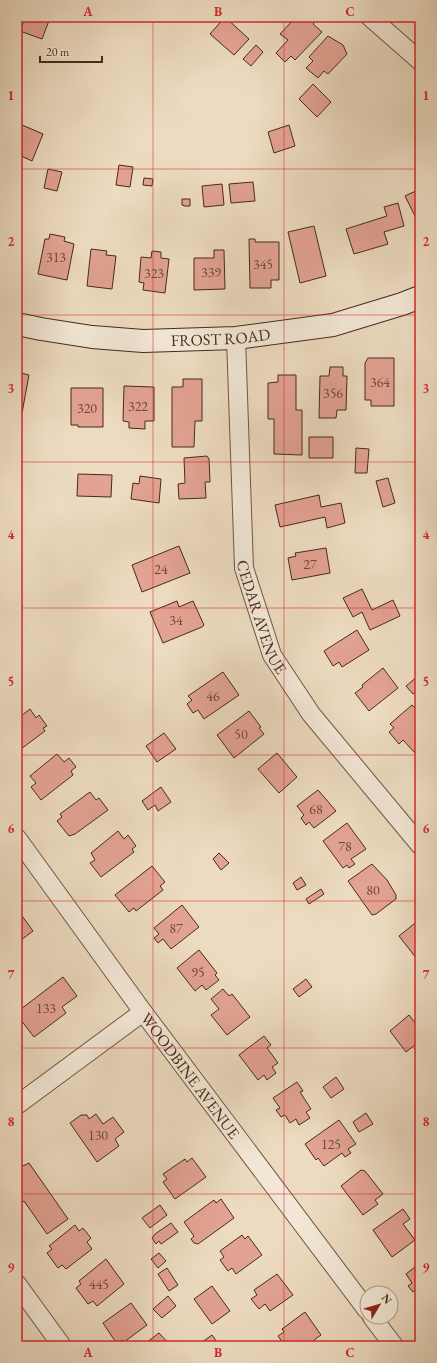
<svg xmlns="http://www.w3.org/2000/svg" width="437" height="1363" font-family="'EB Garamond',serif">
	<rect width="100%" height="100%" fill="#eddbc1"/>
	<filter id="stains"><feTurbulence type="fractalNoise" baseFrequency=".005" numOctaves="4"/><feColorMatrix values="0 0 0 0 .2 0 0 0 0 .09 0 0 0 0 .02 0 0 0 .5 -.17"/></filter>
	<radialGradient id="worn" r=".72"><stop offset=".6" stop-color="#630" stop-opacity="0"/><stop offset="1" stop-color="#630" stop-opacity=".3"/></radialGradient>
	<path fill="#e3a393" stroke="#452b18" d="M25,17L50,18L42,39L20,31Z
		M225,17L249,39L234,55L210,34Z
		M296,17H306L307,19L312,17L316,21L313,24L322,32L295,60L291,56L285,62L276,53L288,40L280,34Z
		M328,36L343,45L347,54L328,74L324,71L318,78L306,68L313,61L309,57Z
		M256,45L263,52L251,66L243,59Z
		M313,84L331,102L317,117L299,99Z
		M22,125L43,134L32,161L17,154V136Z
		M289,125L295,146L274,153L268,132Z
		M119,165L133,167L130,187L116,185Z
		M48,169L62,172L57,191L44,188Z
		M144,178L153,179L152,186L143,185Z
		M253,182L255,201L231,203L229,184Z
		M222,184L224,205L204,207L202,186Z
		M420,189V226L405,196Z
		M182,199H190V206H185L182,205Z
		M398,203L404,226L384,232L388,244L354,254L346,229L387,216L384,207Z
		M314,226L326,276L300,283L288,232Z
		M50,234L65,237L64,241L74,244L67,280L38,274L45,239H49Z
		M249,239H255V242H279V280H271V288H250Z
		M91,249L107,251L106,255L116,256L112,289L87,286Z
		M214,250H224L225,289L194,290V258H214Z
		M152,251L161,252V258L169,259L165,293L143,290L144,283L139,282L141,257L151,258Z
		M368,358H394V406H371V400H365V363Z
		M330,367H343V376H347L346,410H337L336,418H319L320,376H329Z
		M17,372L29,375L22,413L17,412Z
		M278,375H296V410H302V455L274,454V419H268V383L278,382Z
		M183,379H202V421H195L194,447H172V387H183Z
		M124,386L154,387V421H145V429L129,428V422L123,421Z
		M71,388H103V427H78V425H71Z
		M309,437H333V458H309Z
		M356,448L369,449L367,473H355Z
		M207,456L209,459L210,482H205L206,498L179,499L178,484L185,483L184,458Z
		M78,474L112,475L111,497L77,496Z
		M140,476L161,479L159,503L131,499L133,483L139,484Z
		M388,478L395,503L383,507L376,481Z
		M319,495L321,507L341,503L345,523L327,528L325,517L280,527L275,505Z
		M179,546L190,573L142,592L132,565Z
		M326,548L330,573L292,580L288,558L296,556L295,553Z
		M362,589L372,610L393,600L400,616L370,630L362,612L353,617L343,598Z
		M177,601L179,607L193,601L204,625L202,627L163,643L150,612Z
		M357,630L369,650L342,667L339,662L333,666L324,651Z
		M383,668L398,688L369,711L355,693L363,687L362,685Z
		M223,672L239,695L204,719L198,710L193,713L187,704L192,700L188,696Z
		M418,676L420,679V688L413,694L406,686Z
		M412,705L420,714V751L416,754L403,740L399,744L389,732L394,728L390,724Z
		M30,709L36,718L39,715L47,726L43,728L45,731L17,752V719Z
		M249,711L261,727L259,728L264,734L234,758L217,735Z
		M164,733L176,749L157,762L146,746Z
		M277,753L297,777L279,793L258,769Z
		M57,754L64,762L69,758L76,767L71,771L73,775L41,800L31,787L36,783L30,776Z
		M161,787L171,802L158,811L155,805L148,810L142,801Z
		M318,790L336,811L314,828L309,822L306,825L301,818L304,815L297,806Z
		M90,792L96,800L99,798L108,810L75,834L69,836L57,821L62,817L60,814Z
		M347,823L366,849L351,859L355,864L349,868L347,865L343,868L323,841Z
		M118,831L124,839L128,835L136,846L132,849L134,852L101,877L90,863L95,860L91,853Z
		M219,853L229,863L221,870L213,859Z
		M372,864L387,880L396,895V899L376,914L372,915L348,881Z
		M152,866L165,882L160,886L163,890L136,911L134,908L129,912L115,895Z
		M301,877L306,885L297,890L293,883Z
		M321,889L324,894L309,904L306,899Z
		M182,905L199,927L171,949L163,939L158,943L154,938L159,934L154,928Z
		M17,909L33,931L17,943Z
		M419,920L420,921V963L399,936Z
		M199,950L217,973L215,975L219,980L206,990L202,985L195,991L177,968Z
		M63,977L77,996L62,1007L66,1013L34,1037L17,1015V1012Z
		M306,979L312,987L299,997L293,989Z
		M223,989L229,996L232,994L250,1017L227,1035L211,1015L219,1009L211,999Z
		M409,1015L420,1029V1041L406,1052L390,1031Z
		M264,1036L271,1045L267,1048L278,1063L272,1067L276,1073L267,1080L264,1075L258,1080L239,1055Z
		M336,1077L344,1089L331,1098L323,1087Z
		M297,1082L303,1091L300,1092L311,1109L306,1112L310,1118L299,1125L296,1119L290,1123L285,1115L281,1117L276,1110L280,1108L273,1098Z
		M366,1113L373,1124L359,1132L353,1122Z
		M96,1114L103,1124L113,1117L124,1132L115,1139L119,1146L97,1162L70,1123L81,1115H87L89,1119Z
		M339,1120L356,1144L348,1149L351,1153L345,1157L342,1153L324,1166L318,1158L316,1160L305,1144Z
		M192,1158L206,1177L175,1199L163,1182L167,1179L163,1174L185,1159L187,1162Z
		M21,1163L23,1166L29,1163L68,1219L47,1234L24,1201L21,1203L17,1197V1166Z
		M361,1170L365,1171L383,1194L375,1200L378,1204L363,1215L341,1186Z
		M221,1199L234,1218L198,1244L194,1243L191,1239L194,1236L184,1222L214,1200L216,1203Z
		M160,1205L167,1215L150,1228L142,1218Z
		M403,1209L410,1219L403,1224L415,1240L392,1257L373,1230Z
		M171,1223L178,1232L161,1244L159,1241L156,1244L152,1238L155,1234Z
		M75,1225L79,1231L83,1228L91,1238L87,1242L92,1249L66,1269L62,1265L58,1268L47,1253L52,1249L49,1246Z
		M242,1235L245,1239L248,1236L262,1255L236,1274L232,1268L228,1271L220,1260L224,1257L220,1251Z
		M159,1253L166,1261L158,1268L151,1259Z
		M106,1259L124,1284L97,1306L93,1301L88,1304L76,1288L81,1284L79,1281Z
		M420,1263V1294L416,1289L413,1292L408,1286L412,1283L406,1274Z
		M167,1268L178,1285L169,1291L158,1274Z
		M277,1274L293,1295L270,1311L265,1304L259,1309L251,1299L257,1295L254,1290Z
		M212,1286L230,1311L212,1324L194,1299Z
		M168,1296L176,1306L162,1318L153,1309Z
		M131,1303L147,1325L124,1342L122,1340L117,1344L103,1323Z
		M305,1312L321,1335L306,1346H295L293,1343L288,1346H285L278,1336L284,1332L282,1329Z
		M159,1333L171,1346H142Z
		M212,1335L220,1346H198V1345Z"/>
	<g fill="none" stroke-linecap="round" stroke-linejoin="round">
		<g stroke="#6f5742" stroke-width="20">
			<g id="minor">
				<path d="M370,17L420,61"/>
				<path id="s1" d="M236,338L244,568L272,655L311,714L420,845"/>
				<path id="s2" d="M17,838L143,1012L367,1310"/>
				<path d="M17,1105L143,1012"/>
				<path d="M17,1284L62,1346"/>
				<path d="M372,1317L394,1346"/>
			</g>
		</g>
		<g stroke="#452b18" stroke-width="24">
			<g id="secondary">
				<path id="s3" d="M17,324L41,329L92,337L143,341L236,338L333,325L402,304L420,297"/>
			</g>
		</g>
		<use href="#minor" stroke="#f3e8d7" stroke-width="18"/>
		<use href="#secondary" stroke="#f3e8d7" stroke-width="22"/>
	</g>
	<path fill="none" stroke="#d62828" stroke-width="1" stroke-opacity="0.55" d="M153,17V1346M284,17V1346M17,169H420M17,315H420M17,462H420M17,608H420M17,755H420M17,901H420M17,1048H420M17,1194H420"/>
	<g text-anchor="middle" stroke-width="3" stroke-linejoin="round" paint-order="stroke">
		<g font-size="14" fill="#6c4937">
			<text x="56" y="262">313</text>
			<text x="263" y="269">345</text>
			<text x="211" y="277">339</text>
			<text x="154" y="278">323</text>
			<text x="380" y="387">364</text>
			<text x="333" y="398">356</text>
			<text x="138" y="411">322</text>
			<text x="87" y="413">320</text>
			<text x="310" y="569">27</text>
			<text x="161" y="574">24</text>
			<text x="176" y="625">34</text>
			<text x="213" y="701">46</text>
			<text x="241" y="739">50</text>
			<text x="316" y="814">68</text>
			<text x="345" y="851">78</text>
			<text x="373" y="895">80</text>
			<text x="176" y="933">87</text>
			<text x="198" y="977">95</text>
			<text x="46" y="1013">133</text>
			<text x="98" y="1140">130</text>
			<text x="331" y="1149">125</text>
			<text x="99" y="1289">445</text>
		</g>
		<g font-size="16" fill="#452b18" stroke="#f3e8d7">
			<text dy="6" stroke="none"><textPath href="#s3" startOffset="205">FROST ROAD</textPath></text>
			<text dy="6" stroke="none"><textPath href="#s1" startOffset="282">CEDAR AVENUE</textPath></text>
			<text dy="6" stroke="none"><textPath href="#s2" startOffset="294">WOODBINE AVENUE</textPath></text>
		</g>
	</g>
	<rect width="437" height="1363" fill="none" stroke="#eddbc1" stroke-width="44"/>
	<g transform="translate(379 1305) rotate(52)"><circle r="19" fill="#f3e8d7" stroke="#ad9c8b"/>
	<path d="M0-3L7 15L0 10L-7 15Z" fill="#8f2418"/>
	<text y="-6" font-size="11" font-weight="bold" text-anchor="middle" fill="#452b18">N</text>
	</g>
	<path d="M40 56v6h62v-6" fill="none" stroke="#452b18" stroke-width="2"/>
	<text x="46" y="56" font-size="12" fill="#452b18" stroke="#f3e8d7" stroke-width="3" paint-order="stroke">20 m</text>
	<rect x="22" y="22" width="393" height="1319" fill="none" stroke="#d62828" stroke-width="1.5"/>
	<g font-size="13" text-anchor="middle" font-weight="bold" fill="#d62828">
		<text x="88" y="16">A</text>
		<text x="218" y="16">B</text>
		<text x="350" y="16">C</text>
		<text x="11" y="100">1</text>
		<text x="426" y="100">1</text>
		<text x="11" y="246">2</text>
		<text x="426" y="246">2</text>
		<text x="11" y="393">3</text>
		<text x="426" y="393">3</text>
		<text x="11" y="539">4</text>
		<text x="426" y="539">4</text>
		<text x="11" y="686">5</text>
		<text x="426" y="686">5</text>
		<text x="11" y="833">6</text>
		<text x="426" y="833">6</text>
		<text x="11" y="979">7</text>
		<text x="426" y="979">7</text>
		<text x="11" y="1126">8</text>
		<text x="426" y="1126">8</text>
		<text x="11" y="1272">9</text>
		<text x="426" y="1272">9</text>
		<text x="88" y="1357">A</text>
		<text x="218" y="1357">B</text>
		<text x="350" y="1357">C</text>
	</g>
	<rect width="100%" height="100%" filter="url(#stains)"/>
	<rect width="100%" height="100%" fill="url(#worn)"/>
</svg>
